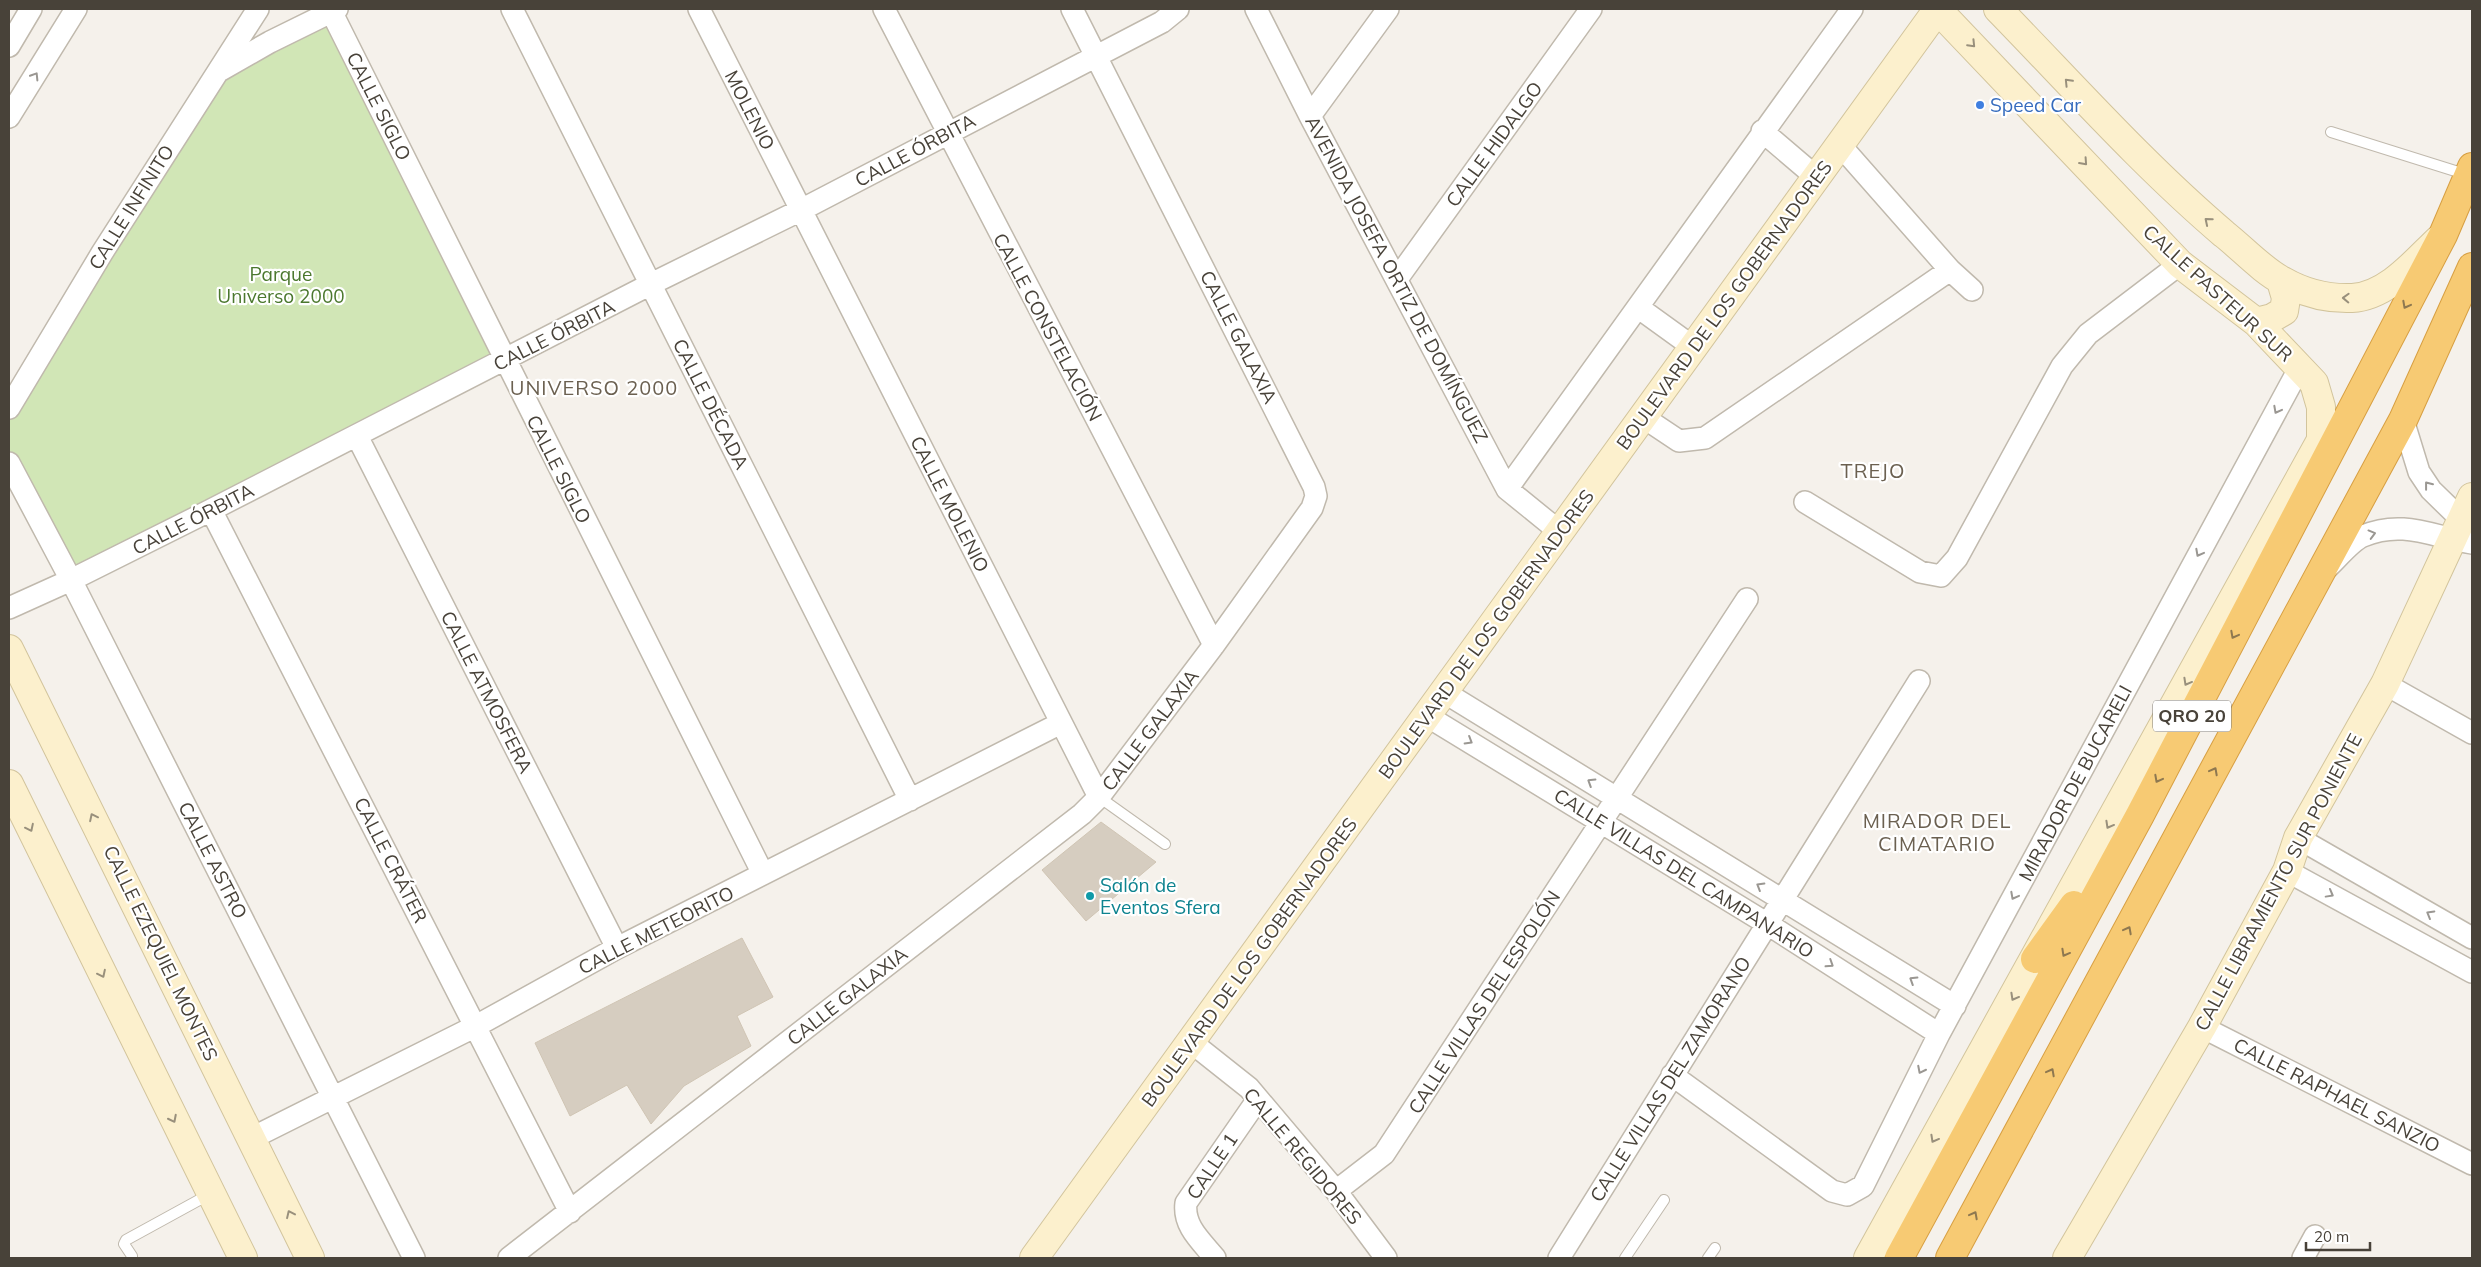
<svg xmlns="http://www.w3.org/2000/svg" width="2481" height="1267" font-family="Mulish,sans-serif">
	<rect width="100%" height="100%" fill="#f5f1eb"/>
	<path fill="#d1e6b6" d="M331,12L505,361L71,580L9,463V408L216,73Z"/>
	<path fill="#d6cdc0" stroke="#d0c5b4" d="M1101,822L1156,862L1086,921L1042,870Z
		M742,938L773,997L737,1016L751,1046L684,1086L651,1124L627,1085L570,1116L535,1043Z"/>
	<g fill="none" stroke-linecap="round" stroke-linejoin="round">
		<g stroke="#c0b9ad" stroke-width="12">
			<path id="lane" d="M2331,132L2468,175
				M1099,797L1165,844
				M132,1256L124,1244L126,1240L210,1194
				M1625,1258L1664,1200
				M1708,1258L1715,1248"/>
		</g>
		<g stroke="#c0b9ad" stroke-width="24">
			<path id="street" d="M330,9L763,874
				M512,9L910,800
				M699,9L1099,797
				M884,9L1214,645
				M1256,9L1310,116L1507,489L1560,532
				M9,46L31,9
				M221,70L270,42L337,9
				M1310,116L1388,9
				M9,117L76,9
				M1762,131L1816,177
				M1840,145L1950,270L1972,290
				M1397,279L1591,9
				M1639,308L1693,347
				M9,408L102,253L258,9
				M1643,417L1679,441L1705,438L1950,270
				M2403,420L2419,472L2431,490L2471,529
				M357,436L617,948
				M9,463L71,580L414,1258
				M1507,489L1852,9
				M1805,502L1920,572L1941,576L1957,558L2062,366L2088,334L2180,264
				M211,510L570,1212
				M2328,567C2338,558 2351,541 2363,536C2403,519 2433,537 2472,543
				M9,608L71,580L211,510L651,284L801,210L1162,22L1178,9
				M2385,684L2472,733
				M1444,692L1955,1006
				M1427,716L1766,923L1939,1034
				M2298,838L2472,938
				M2287,871L2472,972
				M2202,1027L2472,1164
				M1191,1042L1249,1088L1336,1191L1386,1258
				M1672,1075L1832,1191L1847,1195L1863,1186L1939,1034L2300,367
				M252,1138L476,1026L617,948L1061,723
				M1336,1191L1384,1154L1747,599
				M509,1258L1082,814L1099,797L1214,645L1312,508L1316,496L1314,487L1072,9
				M1215,1258C1201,1241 1183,1226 1186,1203L1258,1099
				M1559,1258L1919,681
				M2303,1258L2315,1236"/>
		</g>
		<g stroke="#d2c49c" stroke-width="30">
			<path id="secondary" d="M1998,9C2072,85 2143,165 2224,234C2242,248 2263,271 2283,281C2304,293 2328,299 2352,298C2387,296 2415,262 2438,240
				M2256,322L2272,318L2284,311L2286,298L2281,281
				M9,649L310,1258
				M9,784L243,1258
				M1034,1258L1938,9
				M1868,1258L2321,440V407L2314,383L2256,322L2180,264L1937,9
				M2067,1258L2202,1027L2287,871L2298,838L2385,684L2472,497"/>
		</g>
		<g stroke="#d79f42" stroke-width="30">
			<path id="highway" d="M2035,959L2074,905
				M1899,1258L2140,815L2443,235L2472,167
				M1950,1258L2403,420L2472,267"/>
		</g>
		<use href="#lane" stroke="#fff" stroke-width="10"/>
		<use href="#street" stroke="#fff" stroke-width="21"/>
		<use href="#secondary" stroke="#fcf0cd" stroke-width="28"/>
		<use href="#highway" stroke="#f7ca73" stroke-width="28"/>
	</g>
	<defs><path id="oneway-chevron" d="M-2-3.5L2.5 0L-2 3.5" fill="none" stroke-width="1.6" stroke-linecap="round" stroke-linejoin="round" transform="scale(1.25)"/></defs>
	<g stroke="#99907c">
		<use href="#oneway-chevron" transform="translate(1972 44) rotate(46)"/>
		<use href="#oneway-chevron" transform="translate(2068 82) rotate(-134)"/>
		<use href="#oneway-chevron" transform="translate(2084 162) rotate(48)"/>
		<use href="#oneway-chevron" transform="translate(2208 221) rotate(-140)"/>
		<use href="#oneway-chevron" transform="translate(2346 298) rotate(-178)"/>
		<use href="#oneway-chevron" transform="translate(2187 682) rotate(119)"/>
		<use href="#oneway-chevron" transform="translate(93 817) rotate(-116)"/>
		<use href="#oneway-chevron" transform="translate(2109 825) rotate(119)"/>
		<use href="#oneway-chevron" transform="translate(30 828) rotate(64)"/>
		<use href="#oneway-chevron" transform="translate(102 974) rotate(64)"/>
		<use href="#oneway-chevron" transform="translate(2014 997) rotate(119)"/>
		<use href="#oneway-chevron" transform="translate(173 1119) rotate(63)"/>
		<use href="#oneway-chevron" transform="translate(1934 1139) rotate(119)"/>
		<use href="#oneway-chevron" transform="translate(290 1214) rotate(-115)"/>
	</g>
	<g stroke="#9a9792">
		<use href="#oneway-chevron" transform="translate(35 76) rotate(-58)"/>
		<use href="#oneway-chevron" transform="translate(2277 410) rotate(118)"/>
		<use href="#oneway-chevron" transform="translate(2428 485) rotate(-128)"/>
		<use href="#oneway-chevron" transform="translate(2372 534) rotate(-15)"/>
		<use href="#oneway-chevron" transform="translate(2199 553) rotate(118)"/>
		<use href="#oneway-chevron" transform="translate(1469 741) rotate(31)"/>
		<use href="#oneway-chevron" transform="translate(1591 782) rotate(-148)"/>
		<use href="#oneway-chevron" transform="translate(1760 886) rotate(-149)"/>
		<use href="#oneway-chevron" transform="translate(2330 894) rotate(29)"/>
		<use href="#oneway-chevron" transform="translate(2014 896) rotate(118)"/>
		<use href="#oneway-chevron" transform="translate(2430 914) rotate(-150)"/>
		<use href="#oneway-chevron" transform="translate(1830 964) rotate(33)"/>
		<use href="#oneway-chevron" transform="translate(1913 980) rotate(-148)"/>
		<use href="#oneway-chevron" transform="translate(1921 1070) rotate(117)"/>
	</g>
	<g stroke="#8e7850">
		<use href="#oneway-chevron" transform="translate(2406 305) rotate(118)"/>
		<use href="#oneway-chevron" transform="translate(2234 635) rotate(118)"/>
		<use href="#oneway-chevron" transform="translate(2214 771) rotate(-62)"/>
		<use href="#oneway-chevron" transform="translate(2158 779) rotate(118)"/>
		<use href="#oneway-chevron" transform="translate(2128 930) rotate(-62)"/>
		<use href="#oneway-chevron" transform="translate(2065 953) rotate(119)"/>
		<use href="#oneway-chevron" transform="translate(2051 1072) rotate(-62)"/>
		<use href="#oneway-chevron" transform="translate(1974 1215) rotate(-62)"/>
	</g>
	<circle fill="#3f7fe0" stroke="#fff" stroke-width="2" cx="1980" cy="105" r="5"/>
	<circle fill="#0f9aa8" stroke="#fff" stroke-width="2" cx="1090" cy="896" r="5"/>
	<g text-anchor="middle" stroke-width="4.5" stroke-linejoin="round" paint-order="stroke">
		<rect fill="#fff" stroke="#7f7b74" stroke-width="1" x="2153" y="700.5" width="78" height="31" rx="4"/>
		<g font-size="18" font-weight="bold" fill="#484239">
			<text x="2192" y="722">QRO 20</text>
		</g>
		<g font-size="19" fill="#366cbe" stroke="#fff" text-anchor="start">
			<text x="1990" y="112">Speed Car</text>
		</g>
		<g font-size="19" fill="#484239" stroke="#fff">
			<text transform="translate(379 106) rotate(63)" y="7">CALLE SIGLO</text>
			<text transform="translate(750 110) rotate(63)" y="7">MOLENIO</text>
			<text transform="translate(1494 144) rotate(-54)" y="7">CALLE HIDALGO</text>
			<text transform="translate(915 150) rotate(-28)" y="7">CALLE ÓRBITA</text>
			<text transform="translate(131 207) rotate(-58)" y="7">CALLE INFINITO</text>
			<text transform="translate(1397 279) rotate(62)" y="7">AVENIDA JOSEFA ORTIZ DE DOMÍNGUEZ</text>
			<text transform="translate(2218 293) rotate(42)" y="7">CALLE PASTEUR SUR</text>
			<text transform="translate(1724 305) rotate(-54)" y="7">BOULEVARD DE LOS GOBERNADORES</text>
			<text transform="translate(1048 327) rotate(62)" y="7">CALLE CONSTELACIÓN</text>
			<text transform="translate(554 335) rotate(-27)" y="7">CALLE ÓRBITA</text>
			<text transform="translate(1239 337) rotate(63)" y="7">CALLE GALAXIA</text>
			<text transform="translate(711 404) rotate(63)" y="7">CALLE DÉCADA</text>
			<text transform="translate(559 469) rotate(63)" y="7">CALLE SIGLO</text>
			<text transform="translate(950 504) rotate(63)" y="7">CALLE MOLENIO</text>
			<text transform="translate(193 519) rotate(-27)" y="7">CALLE ÓRBITA</text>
			<text transform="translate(1486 634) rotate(-54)" y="7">BOULEVARD DE LOS GOBERNADORES</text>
			<text transform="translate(487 692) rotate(63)" y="7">CALLE ATMOSFERA</text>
			<text transform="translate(1150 730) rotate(-53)" y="7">CALLE GALAXIA</text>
			<text transform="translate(2075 783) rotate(-62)" y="7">MIRADOR DE BUCARELI</text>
			<text transform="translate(213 860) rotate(63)" y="7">CALLE ASTRO</text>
			<text transform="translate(391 860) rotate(63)" y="7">CALLE CRÁTER</text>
			<text transform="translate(1684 873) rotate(32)" y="7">CALLE VILLAS DEL CAMPANARIO</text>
			<text transform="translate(2278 882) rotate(-62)" y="7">CALLE LIBRAMIENTO SUR PONIENTE</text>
			<text transform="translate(656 930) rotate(-27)" y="7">CALLE METEORITO</text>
			<text transform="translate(161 953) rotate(64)" y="7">CALLE EZEQUIEL MONTES</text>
			<text transform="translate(1249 962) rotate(-54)" y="7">BOULEVARD DE LOS GOBERNADORES</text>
			<text transform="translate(847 996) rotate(-38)" y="7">CALLE GALAXIA</text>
			<text transform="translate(1484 1002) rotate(-57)" y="7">CALLE VILLAS DEL ESPOLÓN</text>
			<text transform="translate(1670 1079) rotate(-58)" y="7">CALLE VILLAS DEL ZAMORANO</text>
			<text transform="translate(2337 1095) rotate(27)" y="7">CALLE RAPHAEL SANZIO</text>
			<text transform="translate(1303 1156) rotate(50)" y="7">CALLE REGIDORES</text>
			<text transform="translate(1212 1166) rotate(-56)" y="7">CALLE 1</text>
		</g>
		<g font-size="19" fill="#4b782e" stroke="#fff">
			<text x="281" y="281">Parque<tspan x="281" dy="22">Universo 2000</tspan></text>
		</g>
		<g font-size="19" fill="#0d838f" stroke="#fff" text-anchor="start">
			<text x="1100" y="892">Salón de<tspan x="1100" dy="22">Eventos Sfera</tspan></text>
		</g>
		<g font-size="20" letter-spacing="1" fill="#6b6050" stroke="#fff">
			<text x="594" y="395">UNIVERSO 2000</text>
			<text x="1873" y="478">TREJO</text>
			<text x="1937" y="828">MIRADOR DEL<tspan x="1937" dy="23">CIMATARIO</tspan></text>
		</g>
	</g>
	<rect width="2481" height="1267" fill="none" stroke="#484239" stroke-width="20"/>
	<path d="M2306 1242v8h64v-8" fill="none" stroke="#484239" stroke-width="2.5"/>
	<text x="2314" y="1242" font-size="15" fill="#484239" stroke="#ffffff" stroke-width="4" paint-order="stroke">20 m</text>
</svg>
